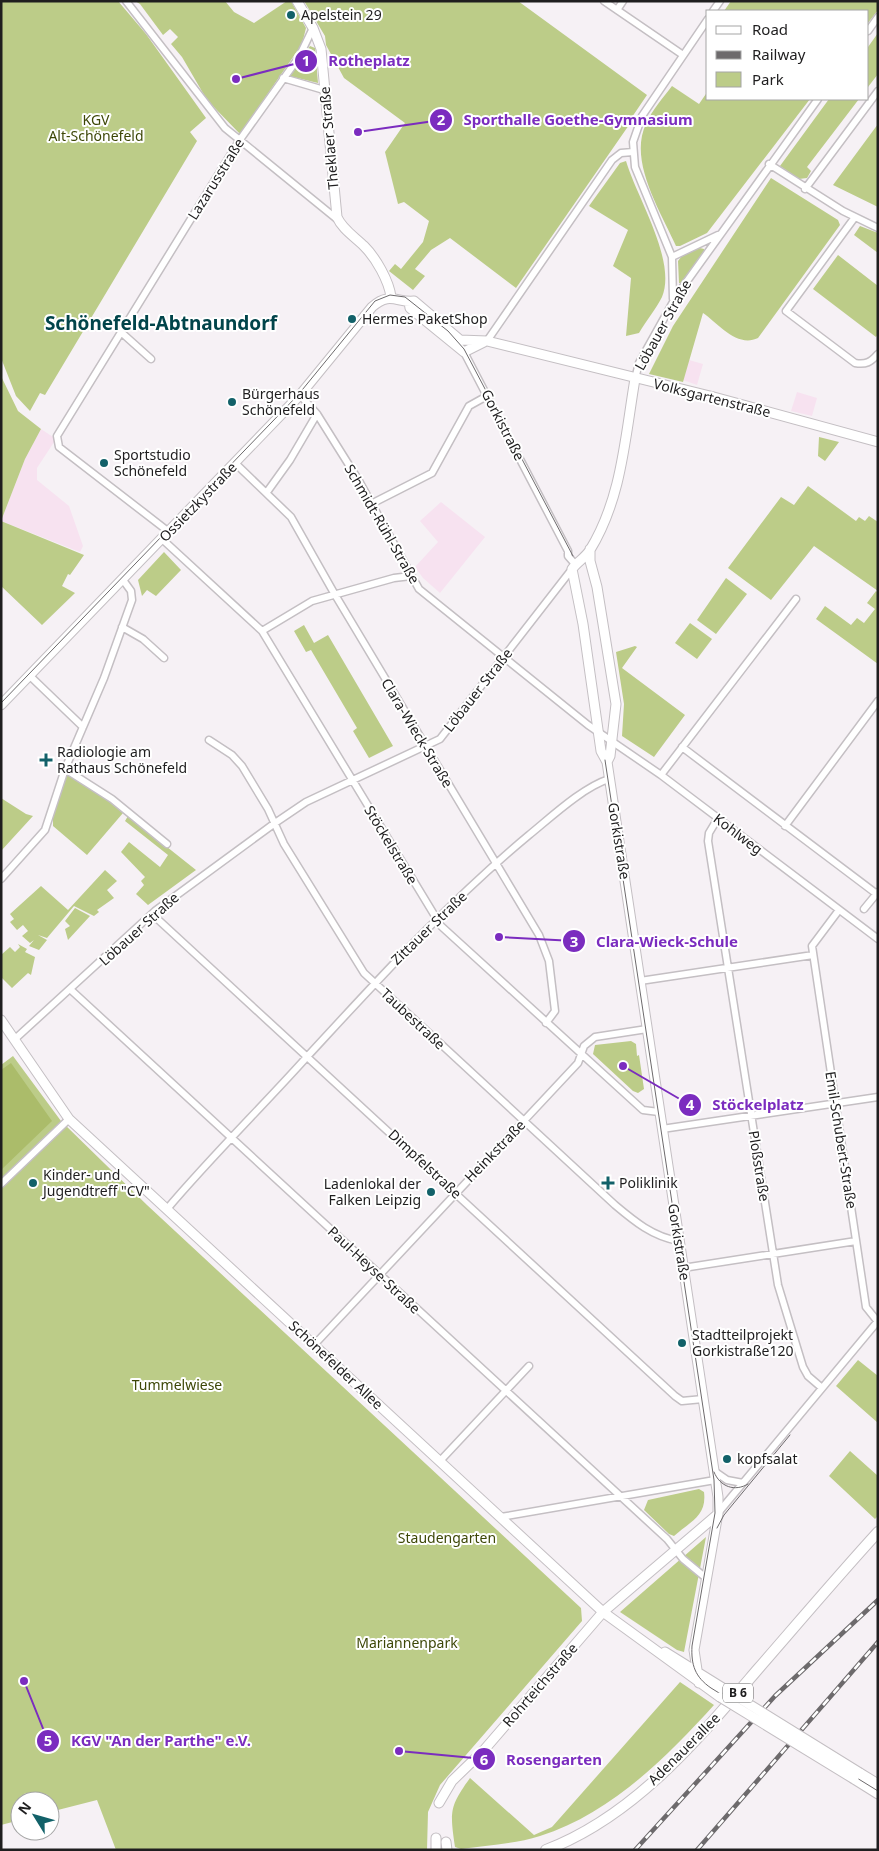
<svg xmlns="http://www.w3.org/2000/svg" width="879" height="1851" font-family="'Noto Sans',sans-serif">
	<rect width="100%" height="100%" fill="#f6f1f5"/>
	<path fill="#f7e2f0" d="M689,360L703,364L697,385L683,380Z
		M797,392L817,398L812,416L791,411Z
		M41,429L56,439L37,468V480L69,506L83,546L80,552L1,521L25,459Z
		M441,502L485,537L440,593L423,578L415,567L438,542L420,521Z"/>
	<path fill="#bccc88" d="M1,1H118L146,34L206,118L190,132L197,141L45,395L40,393L30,411L16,396L1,358Z
		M135,1H225L234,12L254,23L287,1H291L306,28L302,44L240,134L207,100L182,57L171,44L178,37L170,29L163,35L140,4Z
		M304,1H518L647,95L630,120L629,125L516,288L450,238L431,250L415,269L425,276L413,290L389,271L395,264L401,269L423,242L429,221L404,202L398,204L385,152L405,123L344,78L326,45L325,36Z
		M731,1H878V10L868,23V11H724Z
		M878,33V74L868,87V47Z
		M310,46L315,48L318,83L289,76Z
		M672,86L699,104L708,91V99H810L707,233L680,246H676C661,212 628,161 646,124C652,110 663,98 672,86Z
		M829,99H859L807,167L811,171L807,178L799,179L780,166Z
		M878,124V207L833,185Z
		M626,161C637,198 677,261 662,297C656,309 646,321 639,333L626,336L631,278L613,266L628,230L589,206L620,163Z
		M771,178L838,220L840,225L758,338C737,348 719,324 703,313L683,382L649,374L673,326Z
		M860,226L878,233V253L854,235Z
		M700,248L704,249V253L682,283H679L678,261L682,256Z
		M838,255L878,286V334L876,337L813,289Z
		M1,376L18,411L41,429L25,459L1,521L84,555L70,575L68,574L62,586L75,593L42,625L1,586Z
		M819,437L839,442L825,461L818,456Z
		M808,486L856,521L859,517L865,521L869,516L878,522V591L814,546L771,600L728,568L781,497L794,505Z
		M164,552L181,570L156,596L147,590L142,596L138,580Z
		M726,578L747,594L716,634L697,620Z
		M876,591L878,593V664L816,619L825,606L851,625L857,618L864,623L875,609L867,603Z
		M690,623L712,639L697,659L675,643Z
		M304,625L314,643L328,635L393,746L369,758L353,731L357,728L311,650L306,652L294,631Z
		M635,646L637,647L622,668L685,715L654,757L622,736L624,704L616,652Z
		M67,773L100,794L123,813L87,855L53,826V813Z
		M1,798L26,814L33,816L1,851Z
		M128,816L196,870L148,905L136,894L144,885L141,881L145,877L121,852L129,842L160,867L168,855L125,821Z
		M105,870L117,881L107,890L114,898L97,910L99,912L94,916L74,906L47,938L38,935L47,940L39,950L29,946L34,940L30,943L22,936L28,931L23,925L17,930L10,922L14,919L10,914L41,886L68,910Z
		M75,908L90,916L68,940L65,929L70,926L65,921Z
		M18,944L27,949L25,952L35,957L31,975L28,973L12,988L1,977V955L10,947L15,952L20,947Z
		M631,1041L636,1044L637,1056L639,1055L644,1089L638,1093L633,1091L593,1054L595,1045Z
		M13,1056L61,1121L147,1205L581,1608L582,1621L440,1785L428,1812L427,1850H116L97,1800L50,1812V1801H20V1820L1,1825V1065Z
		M858,1360L878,1376V1423L836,1386Z
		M850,1451L878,1476V1516L875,1519L829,1476Z
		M699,1489L704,1492C707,1516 691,1521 674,1536L669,1534L644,1510L648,1500Z
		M706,1537L684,1652L677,1650L620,1612Z
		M680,1682L714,1705C666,1758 610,1814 540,1836C515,1844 487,1845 461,1849L455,1847C450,1812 449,1807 470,1778L534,1835L552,1827Z"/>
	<path fill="#abbc6a" d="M11,1063L52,1121L1,1170V1070Z"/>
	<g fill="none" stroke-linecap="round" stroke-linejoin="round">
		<g stroke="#c4bfc3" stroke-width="9">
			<path id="street" d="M126,1L225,128L338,220
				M604,1L683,55
				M617,10L623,1
				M713,11L720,1
				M868,31L878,17
				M283,78L324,90
				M769,164L843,211L878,228
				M805,189L878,91
				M855,217L786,311L855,363C866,365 871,362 878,354
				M672,257L718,235
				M673,299L672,257L635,167L633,142L642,116L708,19
				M122,333L151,359
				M487,341L612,160L621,153L633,152
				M464,352L568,551V556L575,564
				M635,379L639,363L677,295L818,99
				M300,395L317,414L359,481L419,589L588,725L661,775L878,939
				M235,463L291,517L334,593L539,935L549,961L555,1011L546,1023
				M267,492L290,460L317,414
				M373,503L432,473L469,406L487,396
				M169,532L59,447L57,436L239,141L299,57L313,28
				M162,539L262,631L441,926L643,1110L659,1112
				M122,627L143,639L164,658
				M262,631L312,601L394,578L411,576
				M30,676L83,727
				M209,740L232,755L242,766L268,809L284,844L364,973L615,1205C634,1221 653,1237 679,1241
				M682,747L878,895
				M65,769L112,799L167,844
				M661,775L796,599
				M718,818L709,833L708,841L778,1285L803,1367L808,1376L822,1388
				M785,826L878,701
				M1,879L45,830L65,769L104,678L132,600L131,591L123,580
				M864,909L878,892
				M839,910L812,946L866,1307L878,1322
				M152,914L675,1396L682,1401L703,1399
				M640,981L813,955
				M71,990L667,1539L683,1559L706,1578
				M15,1039L155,911L275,823L306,802L440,739L572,569
				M662,1129L878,1097
				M1,1184L69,1119
				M167,1209C211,1157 259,1110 305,1059C377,981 447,903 529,835C550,818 583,787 609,779
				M683,1268L856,1241
				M314,1345L578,1063L584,1046L595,1037L647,1029
				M440,1461L529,1366
				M714,1471L727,1480L743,1483
				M718,1513L878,1321
				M501,1517L715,1480"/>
		</g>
		<g stroke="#c4bfc3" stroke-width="11">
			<path id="secondary" d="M297,1L313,28L321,49L337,217C342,229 355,237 364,246C376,258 389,281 391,297
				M409,302L410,308L464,352L484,342
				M635,379C625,437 622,498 590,550C585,558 577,562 572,569L583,624L601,751L607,762L718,1497V1513L694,1650L699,1683
				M590,549V561L597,587L616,704L610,756L607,762
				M1,705L300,395L372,307C390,291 397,303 414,301L460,340L487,341L710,396L878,442
				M1,1020L69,1119L603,1612L720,1697
				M665,1652L726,1690
				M860,1773L878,1784
				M854,1779L878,1794
				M439,1803L452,1781L484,1750L603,1612L718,1514
				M436,1838V1850
				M446,1842L447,1850"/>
		</g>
		<g stroke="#c4bfc3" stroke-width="12">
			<path id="primary" d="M546,1850C635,1816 698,1739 758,1669C798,1623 837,1577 878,1532"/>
		</g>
		<use href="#street" stroke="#fff" stroke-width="6"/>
		<use href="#secondary" stroke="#fff" stroke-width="9"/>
		<use href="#primary" stroke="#fff" stroke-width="10"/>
		<path stroke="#6d6a6c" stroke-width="1" d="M1,703L298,395L375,301L390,295L405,297L448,331L464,349L573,556
			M605,760L714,1480L715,1513L692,1646C691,1665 695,1677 711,1688L878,1791
			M714,1472C720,1487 735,1492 748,1484
			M717,1528L724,1515L790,1435"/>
		<g stroke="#6d6a6c" stroke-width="4.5">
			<path id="rail" d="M635,1850L775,1696L878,1600
				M697,1850L878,1642"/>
		</g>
		<use href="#rail" stroke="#fff" stroke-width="2.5" stroke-dasharray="8" stroke-linecap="butt"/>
		<g stroke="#c4bfc3" stroke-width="11" stroke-linecap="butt">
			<path id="secondary-bridge" d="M726,1690L860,1773
				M720,1697L854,1779"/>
		</g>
		<use href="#secondary-bridge" stroke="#fff" stroke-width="9"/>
	</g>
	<g fill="#126169" stroke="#fff" stroke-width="2">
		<circle cx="291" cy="15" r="5"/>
		<circle cx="352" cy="319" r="5"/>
		<circle cx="232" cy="402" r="5"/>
		<circle cx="104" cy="463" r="5"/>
		<path d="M43.5 752.5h5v5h5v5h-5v5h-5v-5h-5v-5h5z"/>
		<circle cx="33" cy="1183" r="5"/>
		<path d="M605.5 1175.5h5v5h5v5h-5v5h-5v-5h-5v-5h5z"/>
		<circle cx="431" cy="1192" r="5"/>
		<circle cx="682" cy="1343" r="5"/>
		<circle cx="727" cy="1459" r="5"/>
	</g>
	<g text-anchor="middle" stroke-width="4" stroke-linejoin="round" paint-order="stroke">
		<rect fill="#fff" stroke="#626262" stroke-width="1" x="723" y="1683.5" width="30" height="19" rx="4"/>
		<g font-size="12" font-weight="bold" fill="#1f1e1f">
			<text x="738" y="1697">B 6</text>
		</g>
		<g font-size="14" fill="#1f1e1f" stroke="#fff" text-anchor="start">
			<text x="301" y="20">Apelstein 29</text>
			<text x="362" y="324">Hermes PaketShop</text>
			<text x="242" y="399">Bürgerhaus<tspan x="242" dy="16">Schönefeld</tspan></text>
			<text x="114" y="460">Sportstudio<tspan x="114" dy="16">Schönefeld</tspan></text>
			<text x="57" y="757">Radiologie am<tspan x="57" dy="16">Rathaus Schönefeld</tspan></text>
			<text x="43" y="1180">Kinder- und<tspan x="43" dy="16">Jugendtreff "CV"</tspan></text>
			<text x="619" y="1188">Poliklinik</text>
			<text x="421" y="1189" text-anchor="end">Ladenlokal der<tspan x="421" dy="16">Falken Leipzig</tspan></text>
			<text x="692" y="1340">Stadtteilprojekt<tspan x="692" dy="16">Gorkistraße120</tspan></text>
			<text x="737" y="1464">kopfsalat</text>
		</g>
		<g font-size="14" fill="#3d4707" stroke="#fff">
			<text x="96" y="125">KGV<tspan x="96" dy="16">Alt-Schönefeld</tspan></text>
			<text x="177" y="1390">Tummelwiese</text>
			<text x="447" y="1543">Staudengarten</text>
			<text x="407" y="1648">Mariannenpark</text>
		</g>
		<g font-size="14" fill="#1f1e1f" stroke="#fff">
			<text transform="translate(329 138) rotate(-95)" y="5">Theklaer Straße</text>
			<text transform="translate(216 179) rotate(-58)" y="5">Lazarusstraße</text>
			<text transform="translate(663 325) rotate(-61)" y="5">Löbauer Straße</text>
			<text transform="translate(712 398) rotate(14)" y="5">Volksgartenstraße</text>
			<text transform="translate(503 425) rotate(63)" y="5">Gorkistraße</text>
			<text transform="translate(198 502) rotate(-46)" y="5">Ossietzkystraße</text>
			<text transform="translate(382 524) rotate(60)" y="5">Schmidt-Rühl-Straße</text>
			<text transform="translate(478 690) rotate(-52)" y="5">Löbauer Straße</text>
			<text transform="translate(417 733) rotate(59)" y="5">Clara-Wieck-Straße</text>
			<text transform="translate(738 834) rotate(37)" y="5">Kohlweg</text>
			<text transform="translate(619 841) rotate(81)" y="5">Gorkistraße</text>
			<text transform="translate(391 845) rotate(59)" y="5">Stöckelstraße</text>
			<text transform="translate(429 928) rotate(-44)" y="5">Zittauer Straße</text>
			<text transform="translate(139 929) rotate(-42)" y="5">Löbauer Straße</text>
			<text transform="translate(413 1019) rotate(43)" y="5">Taubestraße</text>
			<text transform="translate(841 1140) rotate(81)" y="5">Emil-Schubert-Straße</text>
			<text transform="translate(495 1151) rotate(-46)" y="5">Heinkstraße</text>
			<text transform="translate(425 1164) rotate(43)" y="5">Dimpfelstraße</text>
			<text transform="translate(759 1166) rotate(81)" y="5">Ploßstraße</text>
			<text transform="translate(679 1242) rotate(81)" y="5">Gorkistraße</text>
			<text transform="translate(374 1270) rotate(43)" y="5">Paul-Heyse-Straße</text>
			<text transform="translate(336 1365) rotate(43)" y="5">Schönefelder Allee</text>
			<text transform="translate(540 1685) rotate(-49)" y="5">Rohrteichstraße</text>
			<text transform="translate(684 1749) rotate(-45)" y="5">Adenauerallee</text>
		</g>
		<g font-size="19" font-weight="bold" fill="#01444a" stroke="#fff">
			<text x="161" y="330">Schönefeld-Abtnaundorf</text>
		</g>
	</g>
	<path fill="none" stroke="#7b2cbf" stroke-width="2" d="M236 79L306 61M358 132L441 120M499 937L574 941M623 1066L690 1105M24 1681L48 1741M399 1751L484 1759"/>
	<g fill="#7b2cbf" stroke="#fff" stroke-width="2">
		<circle cx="236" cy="79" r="5"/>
		<circle cx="358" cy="132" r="5"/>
		<circle cx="499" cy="937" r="5"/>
		<circle cx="623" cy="1066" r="5"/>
		<circle cx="24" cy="1681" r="5"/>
		<circle cx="399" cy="1751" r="5"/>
		<circle cx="306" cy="61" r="12"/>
		<circle cx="441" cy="120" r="12"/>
		<circle cx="574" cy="941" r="12"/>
		<circle cx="690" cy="1105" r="12"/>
		<circle cx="48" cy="1741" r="12"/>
		<circle cx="484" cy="1759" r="12"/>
	</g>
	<g font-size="15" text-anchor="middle" font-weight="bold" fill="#fff">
		<text x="306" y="66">1</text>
		<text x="441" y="125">2</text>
		<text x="574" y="947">3</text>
		<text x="690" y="1110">4</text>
		<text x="48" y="1746">5</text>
		<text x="484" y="1765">6</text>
	</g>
	<g font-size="15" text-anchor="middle" font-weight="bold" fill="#7b2cbf" stroke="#fff" stroke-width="4" stroke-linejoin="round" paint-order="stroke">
		<text x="369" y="66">Rotheplatz</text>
		<text x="578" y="125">Sporthalle Goethe-Gymnasium</text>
		<text x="667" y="947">Clara-Wieck-Schule</text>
		<text x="758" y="1110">Stöckelplatz</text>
		<text x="161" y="1746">KGV "An der Parthe" e.V.</text>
		<text x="554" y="1765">Rosengarten</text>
	</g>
	<rect width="879" height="1851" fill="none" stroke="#1f1e1f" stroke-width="5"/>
	<rect x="706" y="10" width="162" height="90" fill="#ffffff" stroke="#a5a5a5"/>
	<rect x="716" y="26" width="25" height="8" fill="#ffffff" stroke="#a5a5a5"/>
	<text x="752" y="35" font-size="15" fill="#1f1e1f">Road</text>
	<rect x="716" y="51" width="25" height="8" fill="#6d6a6c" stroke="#a5a5a5"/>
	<text x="752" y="60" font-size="15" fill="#1f1e1f">Railway</text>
	<rect x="716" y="72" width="25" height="15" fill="#bccc88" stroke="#a5a5a5"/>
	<text x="752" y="85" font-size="15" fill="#1f1e1f">Park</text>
	<g transform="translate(35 1816) rotate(307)"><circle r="24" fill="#ffffff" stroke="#a5a5a5"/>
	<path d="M0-4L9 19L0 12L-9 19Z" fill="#126169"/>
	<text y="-8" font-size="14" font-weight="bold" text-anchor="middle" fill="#1f1e1f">N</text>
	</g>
</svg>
